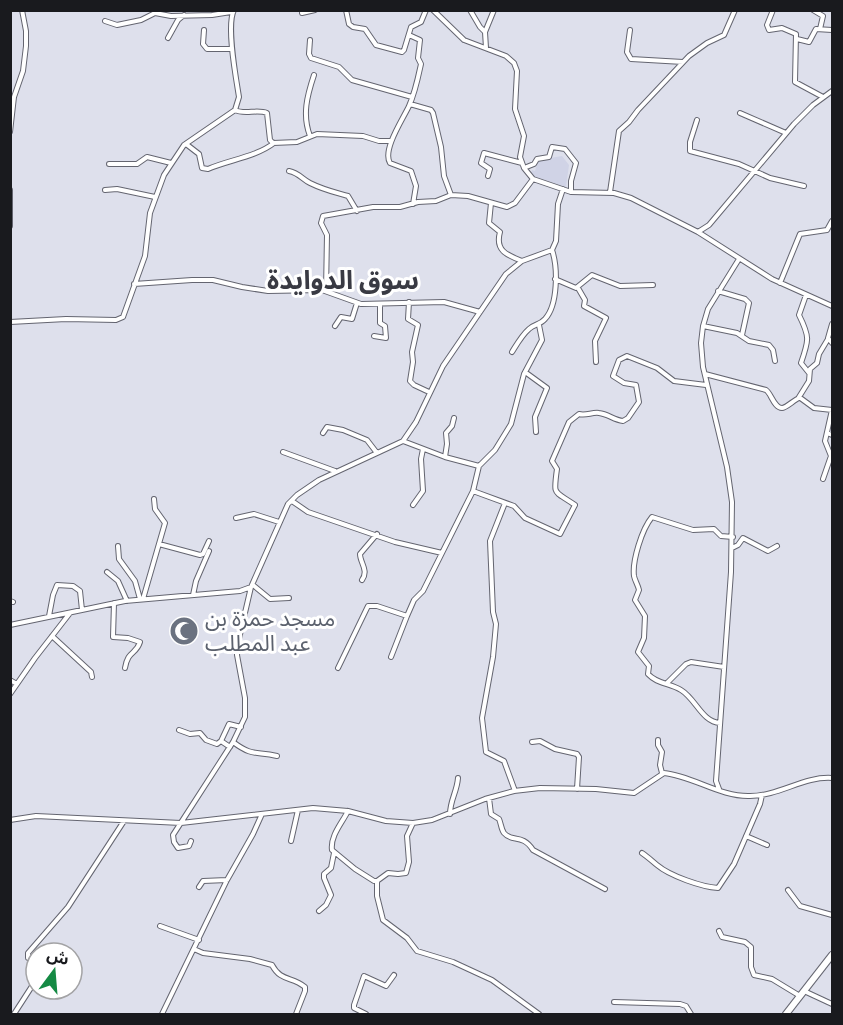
<svg xmlns="http://www.w3.org/2000/svg" width="843" height="1025" font-family="Cabin,'Noto Sans Arabic',sans-serif">
	<rect width="100%" height="100%" fill="#dee0ec"/>
	<path fill="#d0d3e6" d="M562,156L569,165L566,187L530,175L532,170L535,171L538,160Z"/>
	<g fill="none" stroke-linecap="round" stroke-linejoin="round">
		<g stroke="#646570" stroke-width="6">
			<path id="minor" d="M346,10L349,24L353,27L365,29L376,45L402,52L404,50L411,27L421,22L426,10
				M433,10L464,40L506,56L514,63L517,71L515,109L524,136L520,157L524,168L533,179L571,192L614,193L631,198L698,232L772,279L832,306
				M470,10L480,27L485,32
				M773,10L767,25L769,30L782,28L796,34L795,82L823,97
				M813,10L823,16L820,29
				M302,13L315,10
				M105,21L117,25L141,20L155,13L171,16L212,15L231,12
				M204,30L203,44L207,49H232
				M630,30L627,52L631,59L683,62
				M409,35L420,40L418,58L421,64C418,78 415,93 409,106C403,119 382,150 390,163L411,171L416,186L413,204
				M168,38L178,20L184,15
				M797,39L809,42L816,29L832,30
				M310,40L309,54L311,58L339,67L352,80L412,97
				M486,48L485,32L494,10
				M410,104L431,110L433,113L441,147L444,176L451,195
				M235,110C244,115 257,109 267,113L270,140L273,143L297,142L317,134L363,136L379,141H391
				M740,113L786,133
				M697,120L690,142V151L739,164L770,178L804,186
				M10,132L14,97L23,71L26,46V31L22,10
				M310,136C302,115 307,96 314,75
				M186,144L199,154L202,168L208,169C228,160 256,157 274,143
				M109,164H137L147,157L171,163
				M524,168L534,164L537,159L549,157L552,147L565,149L576,163L571,181V192
				M289,171C299,173 302,179 310,183C324,190 334,192 348,196L357,211
				M488,176L490,169L481,163L484,153L522,163
				M10,190V226
				M105,190L117,189L155,197
				M610,192L619,131L629,122L638,110L689,56L707,43L724,35L735,10
				M491,203L489,223L500,232C495,250 506,255 522,261
				M698,232L709,225L794,124L813,105L832,91
				M555,279L576,288L592,275L620,286L653,285
				M780,283L800,234L827,230L832,221
				M134,284L192,280H213L242,287L268,291L322,290L361,304L444,302L480,312
				M578,288L585,300L584,306L606,318L595,341L596,362
				M326,291L327,235L321,223L323,216L373,207H400L418,202L436,201L451,195L468,196L507,207L515,203L533,179
				M718,291L745,299L749,303L742,335
				M806,295L799,315C810,337 809,340 801,363L809,373
				M409,302L408,319L418,325L412,352L413,362L410,381L414,385L429,392
				M10,322L66,319L116,320L123,317L145,256L150,213L164,175L184,145L235,110L239,97C236,78 226,25 234,10
				M832,324L828,338L832,343
				M335,326L341,317L352,319L357,303
				M703,326L737,333L749,341L769,345L773,350L775,361
				M374,336L386,338L385,326L380,323V305
				M828,339L819,354L817,363L810,369L809,381L799,397L814,408L832,410
				M512,352C517,344 522,335 529,329C534,324 540,325 545,319C558,305 558,268 552,250
				M525,372L547,388L535,417L536,432
				M705,374L766,390C771,393 774,408 782,408C786,408 794,400 799,398
				M323,433L327,427L343,430L367,440L377,453
				M827,433L832,435
				M403,441L445,457L479,466
				M283,452L335,471
				M445,457L447,444L446,433L452,426L454,418
				M823,479L831,456L825,441L832,410
				M473,491L514,506L525,518L560,534L575,505C554,490 553,497 557,469L552,461L569,422L579,414C586,416 592,412 599,413C608,414 614,420 623,421L628,418L639,402L636,385L624,383L613,376L619,360L627,356L657,368L674,381L706,385
				M292,501L308,512L395,542L442,553
				M505,503L490,541L493,612L496,624L493,657L482,718L486,752L504,761L515,791
				M413,505L423,491L421,459L423,449
				M236,518L254,514L279,522
				M159,544L200,555L203,554L209,541
				M118,546L119,559L135,581L140,599
				M732,548L738,545L743,538L768,551L777,546
				M107,572L118,581L127,601
				M362,580C369,570 360,563 360,554L377,534
				M253,585L270,599L289,598
				M193,595L196,581L209,551
				M143,599L165,523L155,509L154,499
				M10,601L13,602
				M114,603L113,637L128,638L140,642C136,655 128,650 125,668
				M49,616L53,595L57,585L73,586L80,591L82,610
				M10,625L125,601L240,591L251,587
				M52,636L91,672L92,677
				M391,657L407,616
				M338,668L368,606H377L407,616L414,600L423,591L473,491L479,466L495,450L511,424L524,374L542,340L539,325
				M10,680L17,684
				M667,683L686,664L691,662L724,667
				M10,694L35,658L70,613
				M720,723C702,722 696,699 681,690C670,683 657,684 648,674L649,666L638,652L644,638L645,616L635,600L639,590C638,585 635,581 634,576C632,561 642,529 652,517L693,530L714,529L721,536L733,537
				M179,730L190,734L200,733L206,740L217,744L221,741L230,747
				M658,740V745L662,752L660,765L662,773
				M221,741L229,724L241,727
				M233,742C253,757 256,751 277,756
				M532,742L540,741L555,749L577,754L579,757L577,789
				M719,789L716,781L731,572L732,502L727,467L703,367L701,343L703,326L708,309L739,259
				M489,798L491,814L499,819C501,823 501,829 504,833C512,843 522,833 533,850L605,889
				M348,811C342,823 330,836 332,850L355,869L374,881H377L388,873L398,874L406,873L409,862L407,836L413,823
				M450,814C450,800 457,792 458,778
				M10,820L36,816L181,823L313,808L348,811L386,821L413,823L432,820L485,799L514,791L540,788L596,789L634,793L664,773C693,776 720,797 750,796C779,796 804,776 832,778
				M746,836L767,845
				M191,841L189,846L178,848L174,842L173,835L233,742L245,717V698L237,655L238,643L251,587L288,504L297,495L319,480L403,441L416,422L443,366L506,274L522,261L552,250L556,241L558,204L563,189
				M291,841L298,810
				M642,853C648,857 652,861 657,865C670,876 702,887 718,888L734,864L760,804L762,795
				M377,881V896L383,920L407,938L417,951L453,962L492,980L539,1014
				M199,887L203,881L227,880
				M788,890L800,906L832,915
				M319,911L326,905L331,895L324,878V874L331,868L334,853
				M160,926L199,940
				M719,931L722,937L745,942L751,947V967L754,975L772,979L800,996
				M194,949L203,953L250,959L272,965C281,982 292,976 305,987V991L296,1014
				M36,961L28,958V953L68,907L124,821
				M804,991L832,1004
				M614,1002L680,1004L686,1006L691,1014
				M14,1014L36,980
				M162,1014L227,880L253,834L262,814
				M366,1014L354,1008V1005L364,976L386,986L394,975"/>
		</g>
		<g stroke="#646570" stroke-width="8">
			<path id="highway" d="M786,1014L832,955"/>
		</g>
		<use href="#minor" stroke="#fff" stroke-width="4"/>
		<use href="#highway" stroke="#fff" stroke-width="6"/>
	</g>
	<defs>
		<g id="mosque-disc" transform="scale(1.5)"><circle r="9.5" fill="#6b7280" stroke="#fff"/><path d="M3.5-4.9A6 6 0 1 0 3.5 4.9A5 5 0 1 1 3.5-4.9Z" fill="#fff"/></g>
	</defs>
	<g fill-rule="evenodd">
		<use href="#mosque-disc" x="184" y="631"/>
	</g>
	<g text-anchor="middle" stroke-width="6" stroke-linejoin="round" paint-order="stroke">
		<g font-size="22" fill="#5b616d" stroke="#fff" text-anchor="start">
			<text x="205" y="626">مسجد حمزة بن<tspan x="205" dy="25">عبد المطلب</tspan></text>
		</g>
		<g font-size="26" font-weight="bold" fill="#393a43" stroke="#fff">
			<text x="343" y="289">سوق الدوايدة</text>
		</g>
	</g>
	<rect width="843" height="1025" fill="none" stroke="#191a1e" stroke-width="24"/>
	<g transform="translate(54 971) rotate(16)"><circle r="28" fill="#ffffff" stroke="#a3a3a5" stroke-width="1.5"/>
	<path d="M0-4.5L10 22L0 15L-10 22Z" fill="#158a44"/>
	<text y="-9" font-size="16" font-weight="bold" text-anchor="middle" fill="#191a1e">ش</text>
	</g>
</svg>
